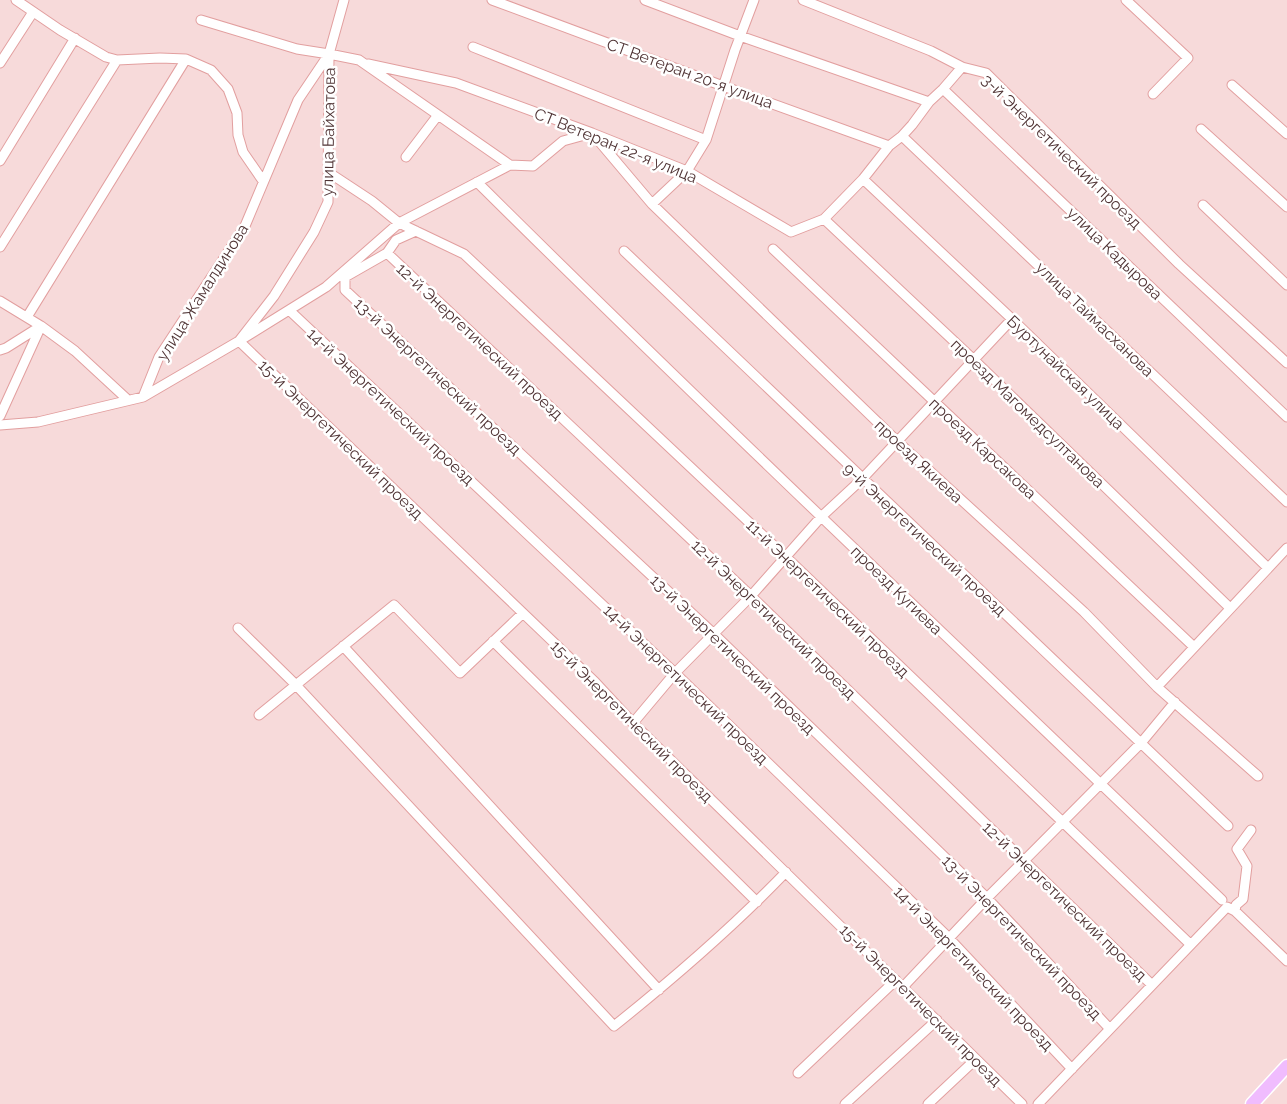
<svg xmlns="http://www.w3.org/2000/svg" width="1287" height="1104" font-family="Raleway,sans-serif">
	<rect width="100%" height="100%" fill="#f7dada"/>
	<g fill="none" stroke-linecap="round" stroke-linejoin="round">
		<g stroke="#e29f9f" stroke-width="11">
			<path id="minor" d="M16,0L60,30L106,57L117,60L160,58L186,59L211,70L228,89L237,113L238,135L243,152L263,181
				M492,0L723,86L889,146
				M645,0L740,36L929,102
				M803,0L931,51L962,67
				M1126,0L1188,58L1153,94
				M201,20L297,49L329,54
				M473,47L706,140
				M0,63L33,12
				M368,64L456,83L592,133L687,171L791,232L824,219L863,179L889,146L902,136L912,125L929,102L943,89L962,67L986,73L1179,264L1287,363
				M1232,85L1287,134
				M943,89L1287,417
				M1201,129L1287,207
				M902,136L1287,502
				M406,157L438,115
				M0,161L75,38
				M328,172L372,201L399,223L464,254L787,558L1190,944
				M863,179L1012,319L1268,568
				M477,182C722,425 973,661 1222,900
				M652,204L687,171L706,140L735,50L754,0
				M1203,205L1287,285
				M824,219L974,360L1230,608
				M416,231L396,240L387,253L345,277V290L714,634L987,898L1110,1029
				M0,247L117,60
				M773,249L1194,647
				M624,251L1228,826
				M387,253L751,596L1152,985
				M0,301L41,326L75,351L128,400
				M289,310L675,673L947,936L1072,1069
				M27,317L186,59
				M239,341L274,296L314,232L328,202L329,54L359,60L510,165L533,166L563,141L592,133L652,204L898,442L1084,612L1157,687L1258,776
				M239,341L595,682L633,723L1022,1104
				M0,350L6,348L41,326
				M143,397L159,357L245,226L298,100L329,54L344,0
				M0,416L41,326
				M0,425L38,422L143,397L239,341L326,287L399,223L510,165
				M238,628L296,685L614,1026C674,978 733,927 786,872
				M493,641L757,902
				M343,646L659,990
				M1157,687L1287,548
				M259,715L394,605L460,673L523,613
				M633,723L675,673L751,596L821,517L862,479L1012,319
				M1235,911L1236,905L1243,899L1247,866L1237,849L1251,830
				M903,987L987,898L1141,743L1175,702
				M798,1073L896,980
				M845,1104L937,1020
				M928,1104L976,1059
				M1038,1104L1227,907L1235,911L1287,961"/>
		</g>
		<g stroke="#fff" stroke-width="15">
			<path id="highway" d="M1252,1104L1287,1066"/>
		</g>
		<use href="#minor" stroke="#fff" stroke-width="9"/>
		<use href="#highway" stroke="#f0bcfe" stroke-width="12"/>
	</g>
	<g text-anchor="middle" stroke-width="5" stroke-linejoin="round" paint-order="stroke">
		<g font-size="16" fill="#4f3334" stroke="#fff">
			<text transform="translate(690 73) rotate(20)" y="6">СТ Ветеран 20-я улица</text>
			<text transform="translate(328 132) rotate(-89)" y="6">улица Байхатова</text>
			<text transform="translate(616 145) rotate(22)" y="6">СТ Ветеран 22-я улица</text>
			<text transform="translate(1062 151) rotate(44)" y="6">3-й Энергетический проезд</text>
			<text transform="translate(1115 253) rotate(44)" y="6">улица Кадырова</text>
			<text transform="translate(202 292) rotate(-58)" y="6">улица Жамалдинова</text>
			<text transform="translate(1095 319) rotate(44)" y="6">улица Таймасханова</text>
			<text transform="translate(480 341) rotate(43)" y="6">12-й Энергетический проезд</text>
			<text transform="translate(1066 372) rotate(44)" y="6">Буртунайская улица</text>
			<text transform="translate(438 376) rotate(43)" y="6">13-й Энергетический проезд</text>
			<text transform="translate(391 406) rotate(43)" y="6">14-й Энергетический проезд</text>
			<text transform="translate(1028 413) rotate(44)" y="6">проезд Магомедсултанова</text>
			<text transform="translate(341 439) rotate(44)" y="6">15-й Энергетический проезд</text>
			<text transform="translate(983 448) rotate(43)" y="6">проезд Карсакова</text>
			<text transform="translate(919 461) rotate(43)" y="6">проезд Якиева</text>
			<text transform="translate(925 539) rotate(43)" y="6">9-й Энергетический проезд</text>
			<text transform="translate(897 590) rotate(44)" y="6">проезд Кугиева</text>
			<text transform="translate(828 598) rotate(44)" y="6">11-й Энергетический проезд</text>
			<text transform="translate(774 619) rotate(44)" y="6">12-й Энергетический проезд</text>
			<text transform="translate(733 654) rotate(44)" y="6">13-й Энергетический проезд</text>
			<text transform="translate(686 684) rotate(44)" y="6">14-й Энергетический проезд</text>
			<text transform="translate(632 721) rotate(45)" y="6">15-й Энергетический проезд</text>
			<text transform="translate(1065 901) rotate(44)" y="6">12-й Энергетический проезд</text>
			<text transform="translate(1022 937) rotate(46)" y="6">13-й Энергетический проезд</text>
			<text transform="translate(974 968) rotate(46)" y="6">14-й Энергетический проезд</text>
			<text transform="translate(921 1005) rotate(45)" y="6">15-й Энергетический проезд</text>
		</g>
	</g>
</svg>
